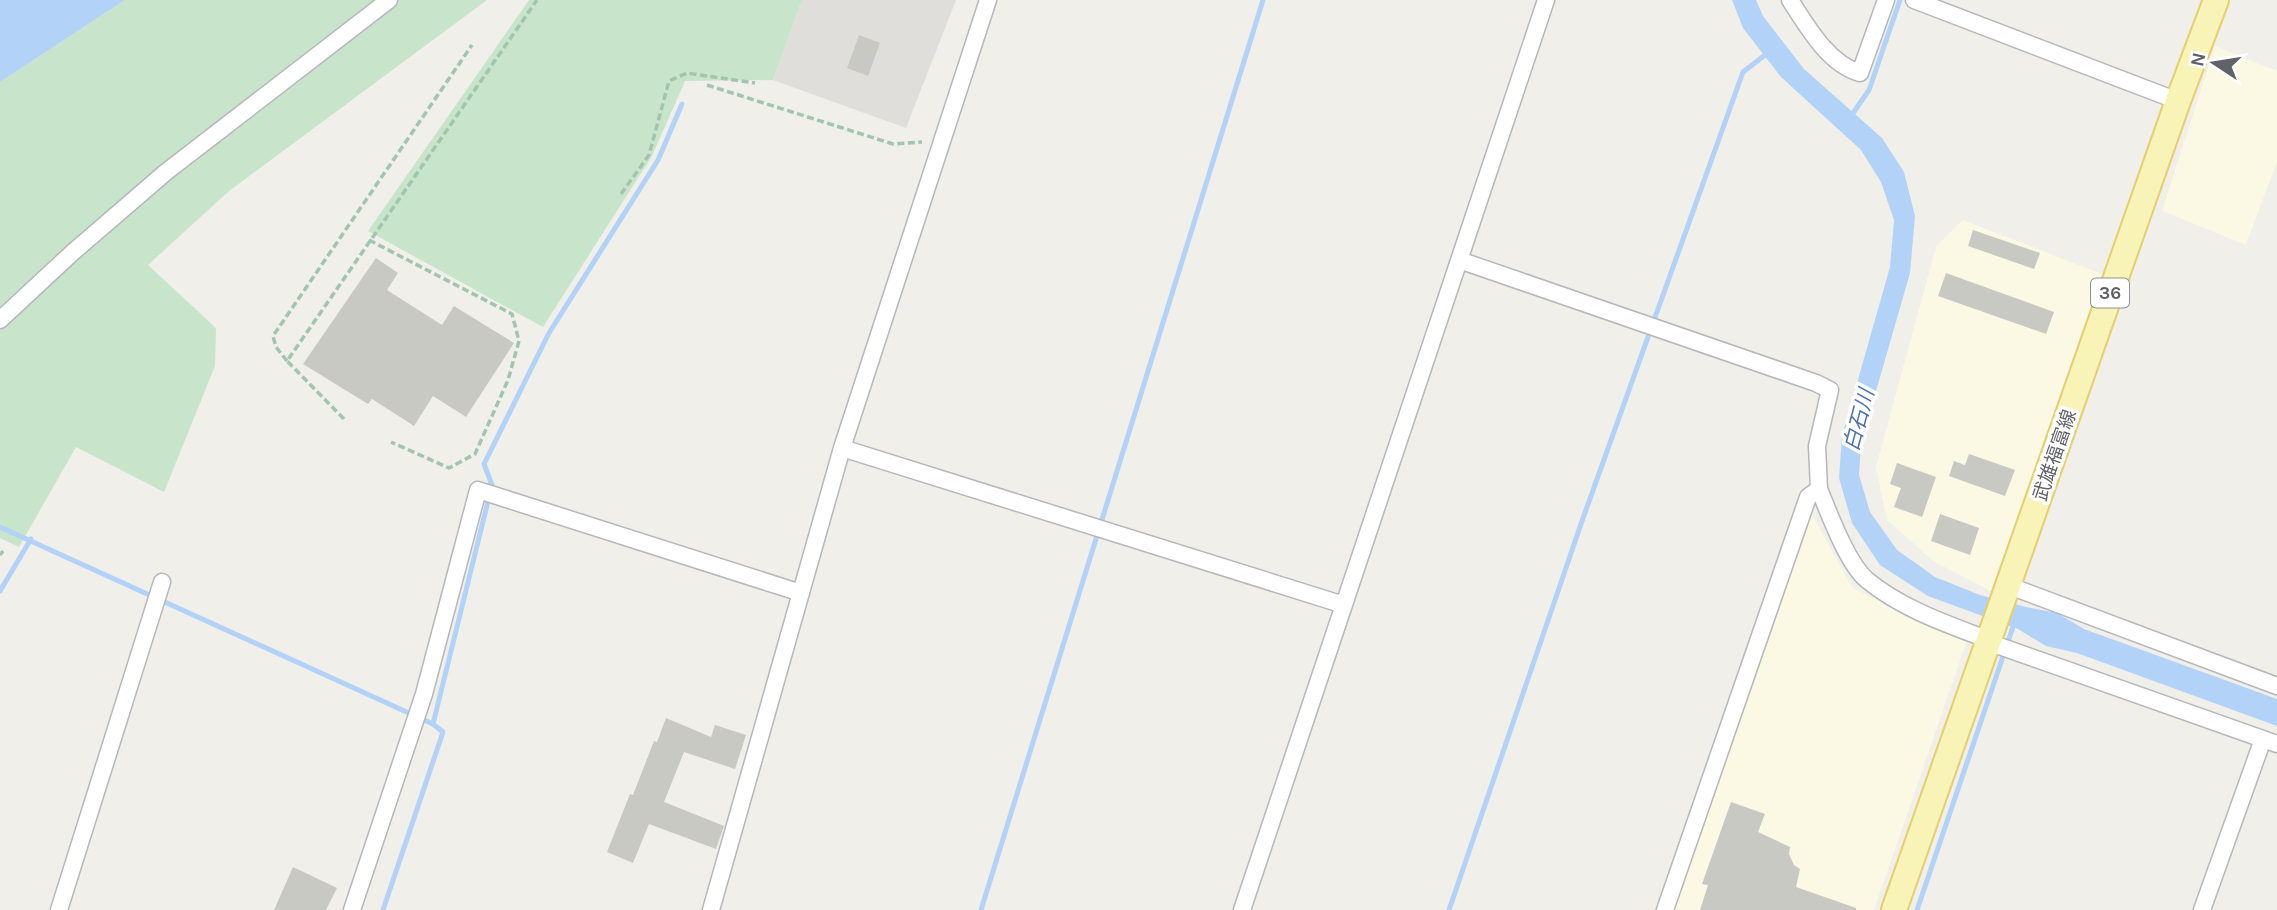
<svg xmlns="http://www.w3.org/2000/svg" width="2277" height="910" font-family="Karla,'Noto Sans JP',sans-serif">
	<rect width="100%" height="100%" fill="#f0efe9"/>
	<path fill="#fbf8e3" d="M2215,46L2277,71V162L2246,245L2162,211Z
		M1963,220L2102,274L1993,592L1933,561L1887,520L1876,467L1936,247Z
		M1812,515L1853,588L1916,619L1968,638L1874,910H1673Z"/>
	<path fill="#dfdedb" d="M802,0H956L906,128L773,80Z"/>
	<path fill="#c8e5cb" d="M125,0H487L229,191L148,265L216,328L215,366L164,492L76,447L19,547L0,538V82Z
		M529,0H802L773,80L685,81L652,156L543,327L368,231Z"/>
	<path fill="#b2d2f7" d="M0,0H125L0,82Z
		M1732,0H1756L1763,16L1804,69L1882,138L1904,172L1915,216L1910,273L1861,443L1859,475L1870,512L1897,550L1935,577L1980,595L2026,607L2057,613L2084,629L2277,699V726L2077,653L2046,646L2018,629L1928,596L1880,565L1852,523L1839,478L1842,436L1890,267L1894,220L1881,182L1861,150L1781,77L1743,28Z"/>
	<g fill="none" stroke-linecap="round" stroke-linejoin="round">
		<path stroke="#b2d2f7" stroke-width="5" d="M1849,119L1869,90L1900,0
			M0,527L433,724L443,732L383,910
			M0,591L31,539
			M433,724L492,485L484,464L549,333L658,160L682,104
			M981,910L1263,0
			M1449,910L1582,521L1743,72L1769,52
			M1917,910L2015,621"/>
	</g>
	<path fill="#c9c9c3" d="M859,35L880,43L868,76L847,68Z
		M1973,230L2040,253L2034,269L1968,246Z
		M376,258L398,273L387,290L442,325L454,306L514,343L466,417L433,396L414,426L372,399L368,404L303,364Z
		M1946,273L2054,312L2046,334L1938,296Z
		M1969,454L2015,470L2005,496L1949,476L1954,461L1965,465Z
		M1897,463L1936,477L1922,517L1894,507L1901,488L1890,484Z
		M1940,514L1979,528L1970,555L1931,541Z
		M666,718L711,737L715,725L746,735L735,769L684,752L664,802L724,826L716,849L649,824L633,863L607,852L630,794L633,795L654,741L657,742Z
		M1731,802L1765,814L1758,832L1790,847L1789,854L1794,865L1800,869L1796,887L1856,908V910H1700L1708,885L1702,884Z
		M293,867L337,888L326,910H274Z"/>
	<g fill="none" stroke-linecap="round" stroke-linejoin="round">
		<g stroke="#b6b7bb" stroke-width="19">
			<path id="minor" d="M1790,0C1807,26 1828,64 1860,73L1886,0
				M1914,0L2178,101
				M1459,260L1816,383L1830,390L1817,446L1819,489L1808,497L1665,910
				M0,320L72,253L166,172L389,0
				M842,448L1344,605
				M1819,489C1829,513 1847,563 1867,580C1902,609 1947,624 1989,640
				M2007,585L2277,686
				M1988,642L2277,744
				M59,910L162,582
				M352,910L424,694L478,490L801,593
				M711,910L842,448L988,0
				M1242,910L1546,0
				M2202,910L2263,739"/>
		</g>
		<g stroke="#e5ce6d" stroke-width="28">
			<path id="primary" d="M1894,910L2178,101L2216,0"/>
		</g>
		<path stroke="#a1c5af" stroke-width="3.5" stroke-dasharray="7 3.5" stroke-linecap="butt" d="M707,85L893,144L922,142
			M621,194L649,155L669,81L687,73L755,83
			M369,240L512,314L519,341L508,380L475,454L449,468L391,442
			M287,361L276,347L273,336L472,45
			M344,419L287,361L537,0
			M0,555L3,551"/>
		<use href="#minor" stroke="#fff" stroke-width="16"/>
		<use href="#primary" stroke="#f8f3b6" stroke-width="24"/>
	</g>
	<g text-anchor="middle" stroke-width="7" stroke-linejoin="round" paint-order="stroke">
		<rect fill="#fff" stroke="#909195" stroke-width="2" x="2091" y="278.5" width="38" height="29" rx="5"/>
		<g font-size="18" font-weight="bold" fill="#606267">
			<text x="2110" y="299">36</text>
		</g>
		<g font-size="19" fill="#606267" stroke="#fff">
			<text transform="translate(2054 455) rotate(-71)" y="7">武雄福富線</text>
		</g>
		<g font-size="21" font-style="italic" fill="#4e72a9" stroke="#fff">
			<text transform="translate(1859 420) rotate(-75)" y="7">白石川</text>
		</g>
	</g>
	<g transform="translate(2214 63) rotate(282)" stroke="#ffffff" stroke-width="5" paint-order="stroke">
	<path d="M0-5L12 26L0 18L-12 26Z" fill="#606267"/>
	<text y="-10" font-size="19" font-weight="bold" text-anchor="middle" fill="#606267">N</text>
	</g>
</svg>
